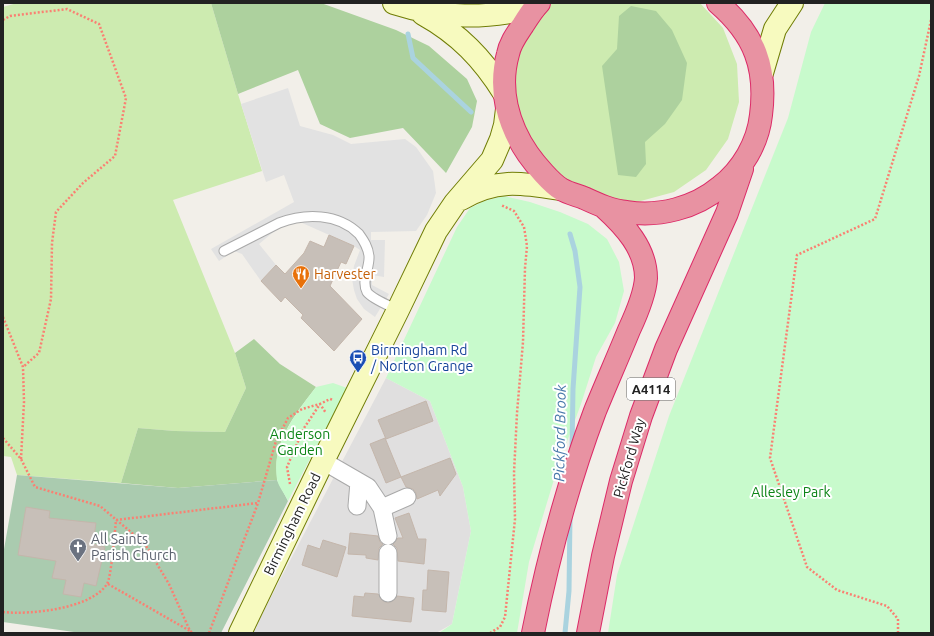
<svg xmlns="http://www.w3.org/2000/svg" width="934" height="636" font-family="Ubuntu,sans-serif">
	<rect width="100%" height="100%" fill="#f2efe9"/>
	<path fill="#e0dfdf" d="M386,378L430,401L463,487L471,531L452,624L436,633H252Z"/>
	<path fill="#cdebb0" d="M17,3H211L238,94L262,171L173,200L235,353L246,388L225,432L175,431L138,428L121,483L17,475L11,457L3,456V7Z
		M551,3H700L723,28L737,64L739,102L728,139L706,170L674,192L637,202L599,200L565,185L538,161L512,93L516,57L532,23Z"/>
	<path fill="#add19e" d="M211,3H321L396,30L429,46L467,79L477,101L472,127L446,173L403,128L350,138L320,124L298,70L238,94Z
		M631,6L656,11L672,30L687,63L682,100L665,124L645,142L646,164L636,177L618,175L602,66L617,49L619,16Z
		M254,339L280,364L316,387C300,408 281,431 277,458C276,465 277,473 277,480L178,488L121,483L138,428L175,431L225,432L246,388L235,353Z"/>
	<path fill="#aacbaf" d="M17,475L178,488L277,480L288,501L221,633H81L3,622V555Z"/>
	<path fill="#c8facc" d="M825,3H931V633H608L617,575L669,416L788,118L811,32Z
		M504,196L530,202L560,212L588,224L607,239L619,262L624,291L615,323L596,357L581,404L559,463L529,562L517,633H439L452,624L471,531L463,487L430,401L386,378L457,227L470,208L484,201Z
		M333,383L347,388L288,501C285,494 278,486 277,479C271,444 296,413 316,387Z"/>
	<path fill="#e2e2e2" d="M288,88L300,126L333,135L351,144L405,139L416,147L433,171L436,193L427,215L416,231L371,232V240H385L384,277L372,275V285L389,294L375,317L364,309L357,299L354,290L352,279L354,266L360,250L354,246L300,222L284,225L271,234L259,244L276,265L261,281L242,254L234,251L219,261L211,249L294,202L284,175L266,182L241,104Z"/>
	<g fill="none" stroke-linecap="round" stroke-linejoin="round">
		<path stroke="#aad3df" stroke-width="5" d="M408,34L413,58L471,112
			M570,234L575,251L580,287L573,389L572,450
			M565,633L569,591L570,516"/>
	</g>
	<path fill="#c7bfb8" stroke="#c4b6ab" d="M329,235L354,246L346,264L341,262L330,286L362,319L334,351L301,318L303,315L285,297L281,302L261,281L276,265L285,274L304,253L310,241L324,247Z
		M426,401L433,421L386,439L378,420Z
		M385,438L401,477L386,483L370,444Z
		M450,458L456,474L440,496L438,490L417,499L416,493L413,489L406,487L401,477Z
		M26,507L50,511L49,518L96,523L93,544L105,547L96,586L84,583L81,597L63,594L66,580L52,578L56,561L18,555Z
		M409,513L418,539H426L424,564L398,561L397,548L393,544L398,538H403L395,518Z
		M350,533L378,536L380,542L383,544L379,548L378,560L366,558V555L348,554Z
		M323,540L346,547L337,577L302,565L308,545L320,549Z
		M428,570L449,572L446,612L422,610L423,590H427Z
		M365,593L378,594L383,601L388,603L393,601L397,596L414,598L411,622L352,616L354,596L364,597Z"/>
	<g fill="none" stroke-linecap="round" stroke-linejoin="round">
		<g stroke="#a9a9a9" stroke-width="11">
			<path id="lane" d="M224,251L279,223C305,213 338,213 359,234C364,241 368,247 369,256C370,267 361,281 367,292C372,299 390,306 398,310"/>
		</g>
		<g stroke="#a9a9a9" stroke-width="19">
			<path id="street" d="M323,461L368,487L382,508L388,536
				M357,506L359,482
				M382,508L407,497
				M388,553V593"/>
		</g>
		<g stroke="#707d05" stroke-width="24">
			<path id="secondary" d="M394,3C444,19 485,19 535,7
				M423,14C459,34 483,59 504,93
				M762,73L775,29L792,3
				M461,199C496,178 522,183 560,189
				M240,633L323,461L398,310L436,231L455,203L492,160L501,139L505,125L507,109"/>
		</g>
		<g stroke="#dc2a67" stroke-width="24">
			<path id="highway" d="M539,3C533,9 528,17 523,25C517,34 510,43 508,54C498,89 508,125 528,154C535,164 551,183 561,189C568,193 576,195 584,198C597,204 612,211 627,212C659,217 695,208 720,187C742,170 758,143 761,115C767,68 755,35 718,3
				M533,633C548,558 568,483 595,411C606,384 618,357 629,330C636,315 645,295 646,278C646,249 625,226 604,207
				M588,633L603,556L621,481L641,416L666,349L727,213L742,169"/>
		</g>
		<path stroke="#fa8072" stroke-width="2.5" stroke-dasharray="2 2" stroke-linecap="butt" d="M3,20L10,16L67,9L99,24L126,98L115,156L83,183L56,212L52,243L51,299L39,353L23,367
			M3,317L23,367L24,402L21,459
			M3,438L21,459L35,487L100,506L145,544L169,584L190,631L193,633
			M290,484L287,467L296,446L304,428L320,404L330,399L333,400
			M116,520L258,503
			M108,584L190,631
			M3,612C29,615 91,609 107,584C111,579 115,530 116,520
			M209,633L258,503L276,441L288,418L302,409L320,404L326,413
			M490,633L500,627L505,617L515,519L514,473L517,413L523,342L525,268L527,246L524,227L514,211L501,205
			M898,633V619L887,606L837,590L807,567L770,458L797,255L875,219L919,76L931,20"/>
		<use href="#lane" stroke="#fff" stroke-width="9"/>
		<use href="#street" stroke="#fff" stroke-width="17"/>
		<use href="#secondary" stroke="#f7fabf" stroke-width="22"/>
		<use href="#highway" stroke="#e892a2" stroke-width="22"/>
	</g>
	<defs>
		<g id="restaurant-pin" transform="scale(0.9)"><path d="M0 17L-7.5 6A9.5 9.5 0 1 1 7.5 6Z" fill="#e8710a" stroke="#fff"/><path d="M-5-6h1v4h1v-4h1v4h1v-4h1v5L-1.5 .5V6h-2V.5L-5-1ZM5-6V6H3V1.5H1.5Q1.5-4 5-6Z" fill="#fff"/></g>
		<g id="bus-pin" transform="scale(0.9)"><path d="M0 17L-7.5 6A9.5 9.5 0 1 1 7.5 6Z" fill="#1a4fb4" stroke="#fff"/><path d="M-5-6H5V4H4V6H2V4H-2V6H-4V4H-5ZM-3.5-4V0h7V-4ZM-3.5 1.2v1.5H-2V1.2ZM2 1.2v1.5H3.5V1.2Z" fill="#fff"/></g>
		<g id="church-pin" transform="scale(0.9)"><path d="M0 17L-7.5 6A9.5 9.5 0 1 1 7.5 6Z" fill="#6b7280" stroke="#fff"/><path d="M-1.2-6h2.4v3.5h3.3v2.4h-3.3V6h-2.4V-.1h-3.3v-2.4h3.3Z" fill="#fff"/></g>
	</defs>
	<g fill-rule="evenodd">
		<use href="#restaurant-pin" x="301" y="274"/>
		<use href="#bus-pin" x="358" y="358"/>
		<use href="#church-pin" x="78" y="547"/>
	</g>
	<g text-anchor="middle" stroke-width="4" stroke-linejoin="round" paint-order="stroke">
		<rect fill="#fff" stroke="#646464" stroke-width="1" x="627" y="378" width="48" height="22" rx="3"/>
		<g font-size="13" font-weight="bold" fill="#222">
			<text x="651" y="394">A4114</text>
		</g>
		<g font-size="14" fill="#c56008" stroke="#fff" text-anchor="start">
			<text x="314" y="279">Harvester</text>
		</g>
		<g font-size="14" fill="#164399" stroke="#fff" text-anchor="start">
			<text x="371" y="355">Birmingham Rd<tspan x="371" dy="16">/ Norton Grange</tspan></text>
		</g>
		<g font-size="14" fill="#0c8416" stroke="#fff">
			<text x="300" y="439">Anderson<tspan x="300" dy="16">Garden</tspan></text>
			<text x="791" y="497">Allesley Park</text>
		</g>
		<g font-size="14" fill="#222" stroke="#fff">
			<text transform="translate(629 458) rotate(-74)" y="5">Pickford Way</text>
			<text transform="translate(292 524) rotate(-64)" y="5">Birmingham Road</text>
		</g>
		<g font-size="14" fill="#5b616d" stroke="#fff" text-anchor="start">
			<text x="91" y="544">All Saints<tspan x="91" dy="16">Parish Church</tspan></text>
		</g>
		<g font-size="15" font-style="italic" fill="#4a7aab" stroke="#fff">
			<text transform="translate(560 433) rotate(-89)" y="5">Pickford Brook</text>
		</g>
	</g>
	<rect width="934" height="636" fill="none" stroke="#222222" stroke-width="8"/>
</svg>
